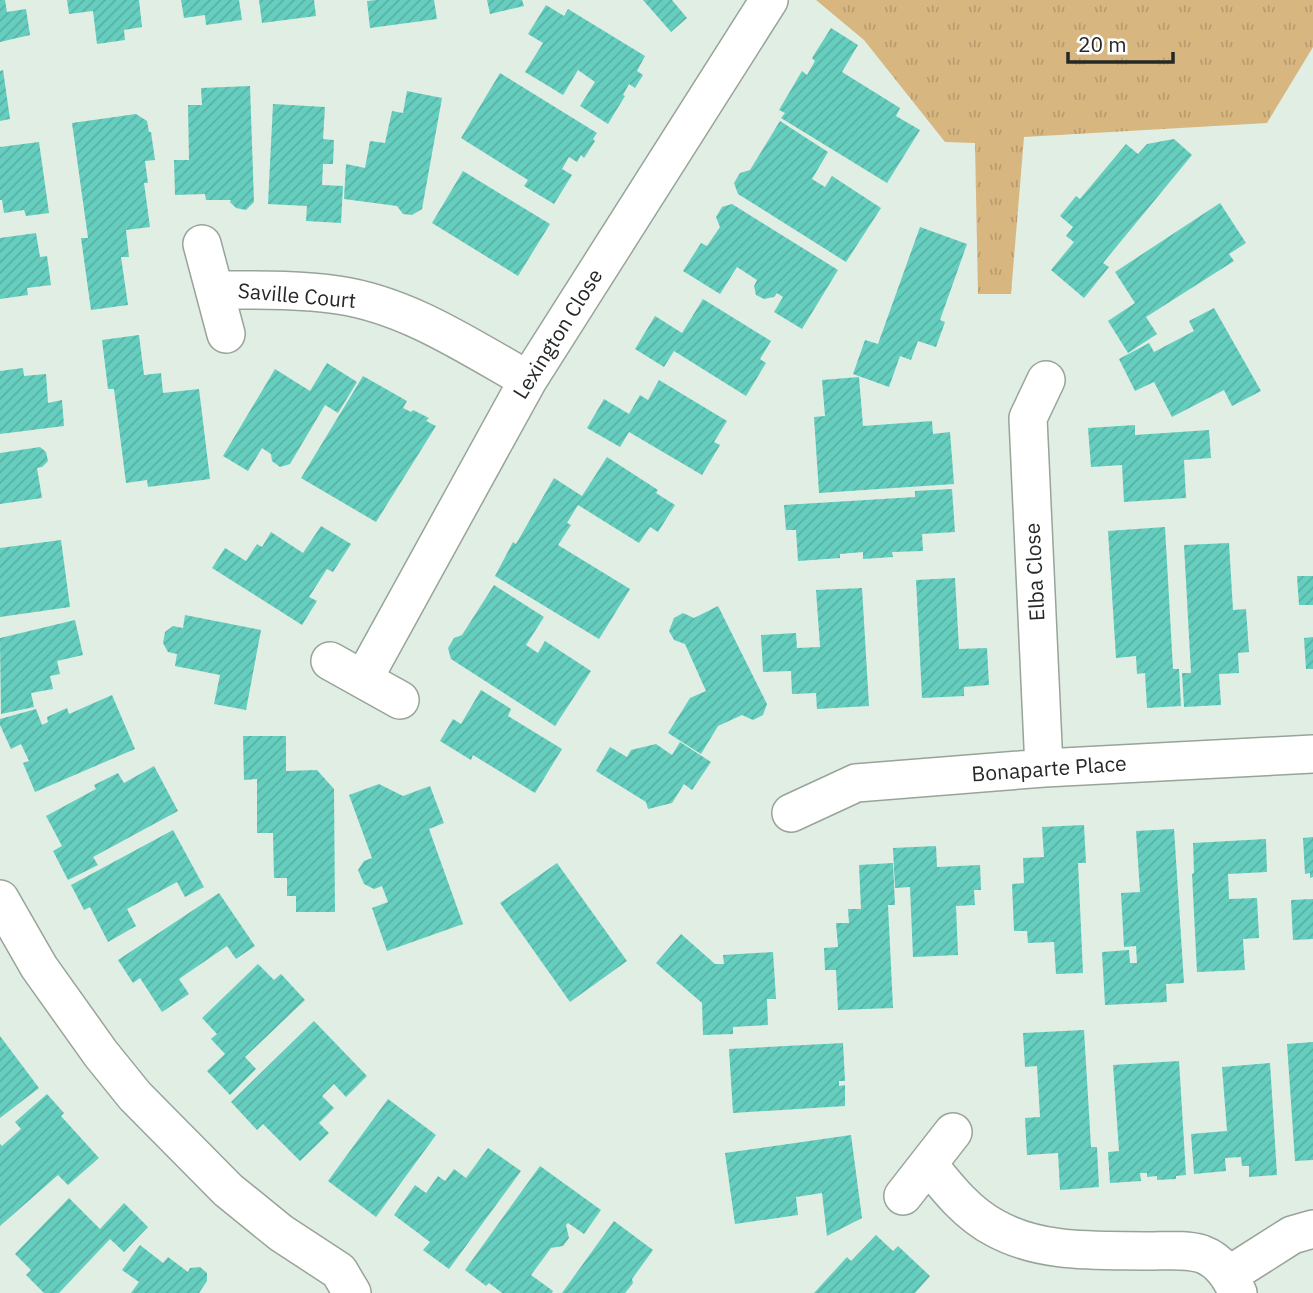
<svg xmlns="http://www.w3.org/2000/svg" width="1313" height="1293" font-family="'IBM Plex Sans',sans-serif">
	<defs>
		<pattern id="park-tufts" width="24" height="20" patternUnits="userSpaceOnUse" patternTransform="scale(1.75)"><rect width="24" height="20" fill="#d8b680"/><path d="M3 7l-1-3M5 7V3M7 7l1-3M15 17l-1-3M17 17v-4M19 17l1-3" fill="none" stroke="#b99c6e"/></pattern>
		<pattern id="building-hatch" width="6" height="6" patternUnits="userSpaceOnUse" patternTransform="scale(1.75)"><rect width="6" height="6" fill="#65cebf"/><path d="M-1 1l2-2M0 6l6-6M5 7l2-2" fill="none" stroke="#58b1a4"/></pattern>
	</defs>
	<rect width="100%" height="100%" fill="#e1eee3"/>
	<path fill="url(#park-tufts)" d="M816,0H1313V47L1267,123L1024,137L1011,294H978L975,143L945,142L864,40Z"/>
	<path fill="url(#building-hatch)" d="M0,0H5L7,12L26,9L30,35L0,42Z
		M67,0H139L142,27L124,30L125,40L97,44L93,11L69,14Z
		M181,0H239L242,20L206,25L205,15L184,18Z
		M259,0H314L316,16L262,23Z
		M376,0H434L437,19L370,28L367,1Z
		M487,0H522L524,6L490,14Z
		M643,0H672L687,18L671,32Z
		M546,5L564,16L568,9L645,56L637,71L643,75L635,88L629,84L623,95L625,96L608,124L580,106L595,82L578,70L563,95L525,72L543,43L528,34Z
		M831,28L858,45L842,72L900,108L896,116L920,130L887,183L781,118L785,113L779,110L802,71L807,75L815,61L812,58Z
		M3,70L10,119L0,121V71Z
		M500,73L597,133L593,139L595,141L584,158L581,155L577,162L569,157L562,169L572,175L554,204L524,186L528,180L461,138Z
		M250,86L254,202L246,210L236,208L230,202L231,200H206L205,194L175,195L174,160H189L188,105H202L201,88Z
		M407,91L442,98L422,209L412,215L403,214L397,206L344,199L346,164L365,168L370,141L385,143L392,111L403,113Z
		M273,104L325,107L323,139L334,140L333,164H323L322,185L343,186L341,223L306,221L307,206L268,204Z
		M136,114L147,121L149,132H151L155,160L145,161L148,183H144L150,227L126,230L129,257H121L128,305L91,310L81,238H88L72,123Z
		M780,121L828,152L812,179L825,187L832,176L881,208L846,262L738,194L734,183L740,173L750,170Z
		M1174,139L1192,155L1103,263L1109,267L1084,298L1051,270L1074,242L1066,236L1073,227L1060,216L1076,196L1080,199L1126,144L1138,154L1147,144Z
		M39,142L49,213L26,216L24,210L4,213L2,200H0V147Z
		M463,171L550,224L518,276L432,223Z
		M1220,203L1246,243L1229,254L1234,261L1146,317L1157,334L1128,353L1108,321L1135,303L1115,272Z
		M732,204L838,270L802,329L774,312L783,297L777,293L774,297L764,299L756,295L754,286L757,280L737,267L720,294L683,271L701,243L707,246L720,227L716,217L722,207Z
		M920,227L967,244L940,320L945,322L936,347L918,341L911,360L900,356L889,387L853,374L865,340L878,344Z
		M36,233L40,257L47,256L51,285L27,288L28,295L0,299V238Z
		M703,299L771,341L760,359L766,363L746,396L674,351L664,367L635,349L655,316L682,333Z
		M1214,308L1261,391L1232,406L1224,390L1172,417L1154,382L1135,391L1119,359L1149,343L1154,352L1194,331L1189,321Z
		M139,335L144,375L161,373L163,393L199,389L210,479L148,487L147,480L126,483L114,389H108L102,340Z
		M327,363L357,382L338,413L325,405L290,464L280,467L272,461L271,454L262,448L248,471L223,456L275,369L310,391Z
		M23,368L24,376L46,374L48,403L62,400L64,426L0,434V371Z
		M363,376L407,401L403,408L411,412L413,410L429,418L426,421L436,426L376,522L301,478Z
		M859,377L863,426L932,421L933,434L950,432L954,484L819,493L814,417L825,416L822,380Z
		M659,380L727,421L714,442L720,445L702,475L629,432L620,447L587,428L604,399L629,414L640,395L648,400Z
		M1135,425V435L1209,430L1211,458L1184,460L1186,498L1124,502L1122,465L1091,467L1088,428Z
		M40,447L46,452L48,461L42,467L37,468L42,498L0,504V453Z
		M607,457L658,490L656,493L675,505L658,532L650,527L639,543L578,505L567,523L571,525L558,545L630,589L599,639L495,576L513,542L516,544L554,478L582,496Z
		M952,489L955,532L922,534L923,551L892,552L893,557L863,559V552L840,554V558L798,561L796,530H786L784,505L915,497V491Z
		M321,526L351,544L333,572L327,569L309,597L317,601L302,625L212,568L225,548L246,561L257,544L262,547L271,532L303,553Z
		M1165,527L1173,669H1179L1181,706L1147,708L1145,673L1137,674L1136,656L1116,658L1108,531Z
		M61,540L70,607L0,617V548Z
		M1229,543L1233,610L1246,609L1249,652L1238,653L1239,673L1219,674L1221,705L1184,707L1182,673H1191L1184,545Z
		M1297,576H1313V605H1299Z
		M955,578L959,649L987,648L989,685L964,687V696L922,698L916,580Z
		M494,585L544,617L526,645L538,653L545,641L591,671L555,726L451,659L448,648L454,638L462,635Z
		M862,588L869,706L817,709L816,693L792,694L791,671L763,672L761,635L796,633L797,648L820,647L816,590Z
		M718,606L767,704L763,715L753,720L742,715L718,726L701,754L668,733L690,698L706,691L685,644L674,640L669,631L674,618L683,613L694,618Z
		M185,615L261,630L246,710L214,704L220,675L175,666L177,654L168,652L163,643L165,632L173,626L183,628Z
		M75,620L83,655L57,661L60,674L50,676L53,689L31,693L34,707L1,714L0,638Z
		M1313,637V669H1306L1304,638Z
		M481,690L511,709L508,716L562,749L535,793L473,755L471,760L440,741L453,719L461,724Z
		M112,695L135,749L35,792L23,763L29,761L21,744L11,749L0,725V719L36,709L42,725L48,722L47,717L67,708L69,714Z
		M243,736H286V771L317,770L334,789L335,912H296V896H287V878H274L273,833H257V779L244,780Z
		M680,742L711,762L692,790L684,784L672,803L648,809L646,802L596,771L610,747L627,757L631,750L656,744L672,755Z
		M154,766L178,811L93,857L98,865L68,880L53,851L62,846L46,816L96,789L94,785L118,773L124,783Z
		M379,784L403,796L430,786L444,823L429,829L463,924L387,951L372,908L388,902L382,886L374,889L364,884L358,870L364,861L372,858L349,795Z
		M1084,825L1086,863H1078L1083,973L1056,974L1054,942L1028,943L1027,931H1014L1012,884L1024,883L1023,858L1044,857L1042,827Z
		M1174,829L1184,983L1166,984L1167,1002L1105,1005L1102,952L1129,950L1130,963H1137L1136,946L1124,947L1121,893L1140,892L1136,831Z
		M173,830L204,887L185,897L177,882L127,909L136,926L108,942L90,907L84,910L71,885Z
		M1313,837V877L1310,878V873L1305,874L1303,838Z
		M1266,839L1267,872L1228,874L1229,899L1257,898L1259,938L1243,939L1245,970L1197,972L1192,874L1194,873L1193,843Z
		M936,846L937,867L980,865L981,890H974L975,905L956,906L958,955L913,957L910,887L895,888L893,848Z
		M557,863L627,961L570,1002L500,903Z
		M893,863L895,905H888L893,1008L838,1010L836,970H825L824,948L838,947L836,923H849L848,909H861L859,865Z
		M219,893L255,946L236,959L227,946L179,979L189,994L162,1012L140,978L133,983L118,960Z
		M1313,899V939L1293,940L1291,900Z
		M681,934L715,964H724L723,955L773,952L776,999H767L768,1025L733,1027V1034L703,1035L702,1003L656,963Z
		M258,964L274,980L281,974L305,1000L245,1057L256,1069L230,1095L207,1071L225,1054L211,1039L217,1034L202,1018Z
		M314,1021L367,1076L346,1097L334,1084L322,1096L334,1108L319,1123L329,1133L300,1161L263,1124L257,1130L231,1102Z
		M1084,1030L1091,1147H1097L1099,1187L1060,1190L1058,1153L1027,1155L1025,1118L1040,1117L1037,1066L1025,1067L1023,1033Z
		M0,1036L39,1088L0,1118Z
		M1313,1042V1160L1295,1161L1287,1044Z
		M843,1043L845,1081H839V1086L845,1085V1106L733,1113L729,1049Z
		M1179,1061L1186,1175L1176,1176V1179L1157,1180V1176L1147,1177V1173H1140L1141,1181L1110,1183L1108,1152L1119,1151L1113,1065Z
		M1270,1063L1277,1175L1249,1177V1166H1242L1241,1157L1225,1158L1226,1171L1194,1174L1191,1134L1227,1131L1222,1067Z
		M47,1094L64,1113L61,1116L99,1158L68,1185L58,1175L0,1226V1144L2,1146L21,1129L15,1122Z
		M388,1099L436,1135L376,1217L328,1181Z
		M851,1135L862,1218L827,1236L822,1193L796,1197L798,1215L735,1224L725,1153Z
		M488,1148L521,1171L449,1269L423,1250L430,1242L394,1215L415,1185L426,1193L438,1176L445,1181L454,1169L466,1178Z
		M540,1166L601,1210L584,1234L568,1223L566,1225L569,1238L563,1246L551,1248L531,1275L553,1291L552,1293H502L489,1283L486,1286L465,1270Z
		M69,1198L100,1229L124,1203L148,1227L124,1252L110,1239L59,1293H44L26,1275L31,1270L15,1254Z
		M614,1221L653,1250L632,1279L633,1283L625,1293H562Z
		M876,1235L893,1251L898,1246L930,1276L915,1293H814L847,1257L851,1261Z
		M140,1245L163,1263L168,1257L188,1272L190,1268L200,1267L207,1273V1281L199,1293H131L139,1282L122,1270Z"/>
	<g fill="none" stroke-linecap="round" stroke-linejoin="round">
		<g stroke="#98a499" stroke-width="40">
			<path id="minor" d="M202,244L226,334
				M215,290C256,290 297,289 338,295C407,305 468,346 528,380
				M330,661L400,700
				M364,678L528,380L769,0
				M1044,768L1028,418L1046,380
				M791,813L856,783L1044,768L1313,754
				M0,899L39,967L101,1054L135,1096L228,1190L281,1233L339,1271L352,1293
				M929,1165C948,1189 968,1214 995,1228C1042,1254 1097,1250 1149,1251C1166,1251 1186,1249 1202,1254C1221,1261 1230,1277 1238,1293
				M903,1196L953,1132
				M1229,1275L1292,1235L1313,1229"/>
		</g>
		<use href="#minor" stroke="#fff" stroke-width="37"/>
	</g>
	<g text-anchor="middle" stroke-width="5" stroke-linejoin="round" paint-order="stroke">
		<g font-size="21" fill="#252925" stroke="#fff">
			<text transform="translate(297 296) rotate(5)" y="7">Saville Court</text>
			<text transform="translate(558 334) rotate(-58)" y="7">Lexington Close</text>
			<text transform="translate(1035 572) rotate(-93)" y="7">Elba Close</text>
			<text transform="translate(1049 769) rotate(-4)" y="7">Bonaparte Place</text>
		</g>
	</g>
	<path d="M1068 52v10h105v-10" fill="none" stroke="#252925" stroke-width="3.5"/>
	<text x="1078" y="52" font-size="21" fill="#252925" stroke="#ffffff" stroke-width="5" paint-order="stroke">20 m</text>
</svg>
